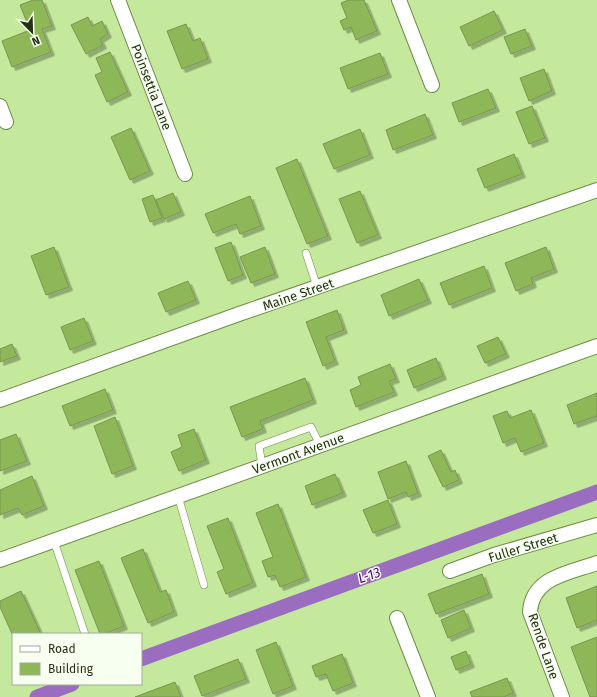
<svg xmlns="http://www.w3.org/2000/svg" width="597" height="697" font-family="'Fira Sans',sans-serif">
	<defs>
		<filter id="shadow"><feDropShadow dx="3.5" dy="3.5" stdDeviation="0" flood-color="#0004"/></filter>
	</defs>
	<rect width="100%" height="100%" fill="#c5e99c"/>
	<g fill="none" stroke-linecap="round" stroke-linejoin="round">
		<path stroke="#9b6dc0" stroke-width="15" d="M141,659L597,492
			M37,697L72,684"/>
	</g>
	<path fill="#8eb758" stroke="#77974e" filter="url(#shadow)" d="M33,0H42L52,26L42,29L51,52L12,67L2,41L30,30L20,5Z
		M348,0H364L377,31L356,40L351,27L344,30L340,21L347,18L341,3Z
		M494,11L503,30L469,46L460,27Z
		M88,17L92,26L102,21L108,34L100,39L103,45L86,54L71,25Z
		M186,24L193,41L200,38L208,59L182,69L167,31Z
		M525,29L532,46L511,54L504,37Z
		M110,52L128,92L107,102L95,75L102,72L96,58Z
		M380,53L388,74L348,89L340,68Z
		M544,69L552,91L529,101L520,78Z
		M488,89L496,108L459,122L452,103Z
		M532,106L545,138L529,144L516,112Z
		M425,114L433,135L393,150L386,130Z
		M131,128L150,171L130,180L111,137Z
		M360,129L370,155L334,169L323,144Z
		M514,154L522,174L485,188L477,169Z
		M297,159L328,236L307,244L276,168Z
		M360,191L378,235L357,243L339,199Z
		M173,193L181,212L164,219L156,200Z
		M153,195L162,218L150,222L142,199Z
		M250,196L261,226L240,234L236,224L213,233L205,214Z
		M231,242L243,275L228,281L215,248Z
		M54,247L69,287L46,295L31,256Z
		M265,247L275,274L251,283L240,257Z
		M546,247L554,269L531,278L533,284L516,291L505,263Z
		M484,266L492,288L449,305L440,283Z
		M419,279L428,300L389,316L381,295Z
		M188,281L196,300L166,312L158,293Z
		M337,310L344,330L326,337L335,361L323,366L306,322Z
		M84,318L93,341L70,350L61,327Z
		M498,337L506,354L485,363L477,346Z
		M12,344L17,356L0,362V349Z
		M436,358L443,376L414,388L407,370Z
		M390,364L396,379L389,381L394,392L356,407L350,390L361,385L358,377Z
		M305,378L313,400L260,421L263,429L242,437L230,407Z
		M105,389L113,410L70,426L62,406Z
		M597,393V416L574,424L567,405Z
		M531,410L544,443L521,452L515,438L503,443L493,416L507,411L510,418Z
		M115,417L133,466L112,474L94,426Z
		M194,429L206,460L179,471L171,452L182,447L178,435Z
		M16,434L27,461L0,471V440Z
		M441,450L451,472L455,470L459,480L443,487L428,456Z
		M406,461L418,493L408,497L406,492L388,499L378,472Z
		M335,474L343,493L312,505L305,486Z
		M32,476L44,506L22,515L18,508L0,515V490Z
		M388,500L397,524L373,533L363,510Z
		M278,504L306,577L280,587L275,575L268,577L262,561L273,557L256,513Z
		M228,518L253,583L226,594L217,572L224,569L207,526Z
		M143,549L160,592L166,590L174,612L148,623L121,558Z
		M99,561L124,626L104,634H100L75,570Z
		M482,574L489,594L436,614L428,594Z
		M597,586V620L577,628L566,598Z
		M21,591L41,634H13V636L0,607V601Z
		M464,610L471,628L448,638L441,620Z
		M597,637V697H590L571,647Z
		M276,642L293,686L273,694L256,650Z
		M466,651L471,664L456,670L451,657Z
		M342,654L353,683L333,691L326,674L316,677L312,666Z
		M238,659L246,679L202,696L194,676Z
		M507,678L513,693L504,697H472L470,692Z
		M175,682L181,697H135Z"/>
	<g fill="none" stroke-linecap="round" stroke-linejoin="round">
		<g stroke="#6d8d44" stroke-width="8">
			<path id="service" d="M306,253L317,287
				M262,466L259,446L311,427L320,445
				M178,496L204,585
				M54,541L85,634"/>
		</g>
		<g stroke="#6d8d44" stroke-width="16">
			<path id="minor" d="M118,0L185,174
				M399,0L432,85
				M0,106L6,122
				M0,400L239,314L597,190
				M0,560L597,346
				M450,571L494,555L597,525
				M397,618L428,697
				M562,697L530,612C532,577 569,573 597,563"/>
		</g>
		<use href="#service" stroke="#fff" stroke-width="7"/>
		<use href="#minor" stroke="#fff" stroke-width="14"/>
	</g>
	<g text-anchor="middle" stroke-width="3" stroke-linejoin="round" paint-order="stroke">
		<g font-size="13" fill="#233011" stroke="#f7fff0">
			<text transform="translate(152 87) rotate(69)" y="5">Poinsettia Lane</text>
			<text transform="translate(298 294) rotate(-19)" y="5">Maine Street</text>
			<text transform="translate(298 453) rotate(-20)" y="5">Vermont Avenue</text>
			<text transform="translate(523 547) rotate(-17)" y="5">Fuller Street</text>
			<text transform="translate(544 646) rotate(71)" y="5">Rende Lane</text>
		</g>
		<g font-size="14" font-style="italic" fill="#4f0a74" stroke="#f7fff0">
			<text transform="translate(369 575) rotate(-20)" y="5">L-13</text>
		</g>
	</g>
	<rect x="12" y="633" width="130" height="52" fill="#f7fff0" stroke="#a2ac97"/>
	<rect x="20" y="646" width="20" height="6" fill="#ffffff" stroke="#a2ac97"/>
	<text x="48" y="653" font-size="12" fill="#233011">Road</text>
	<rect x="20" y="663" width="20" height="12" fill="#8eb758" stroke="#a2ac97"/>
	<text x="48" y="673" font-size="12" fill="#233011">Building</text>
	<g transform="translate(32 32) rotate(157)" stroke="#f7fff0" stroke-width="3" paint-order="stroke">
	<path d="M0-3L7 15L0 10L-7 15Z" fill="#233011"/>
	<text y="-6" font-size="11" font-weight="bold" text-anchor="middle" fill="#233011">N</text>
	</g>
</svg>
